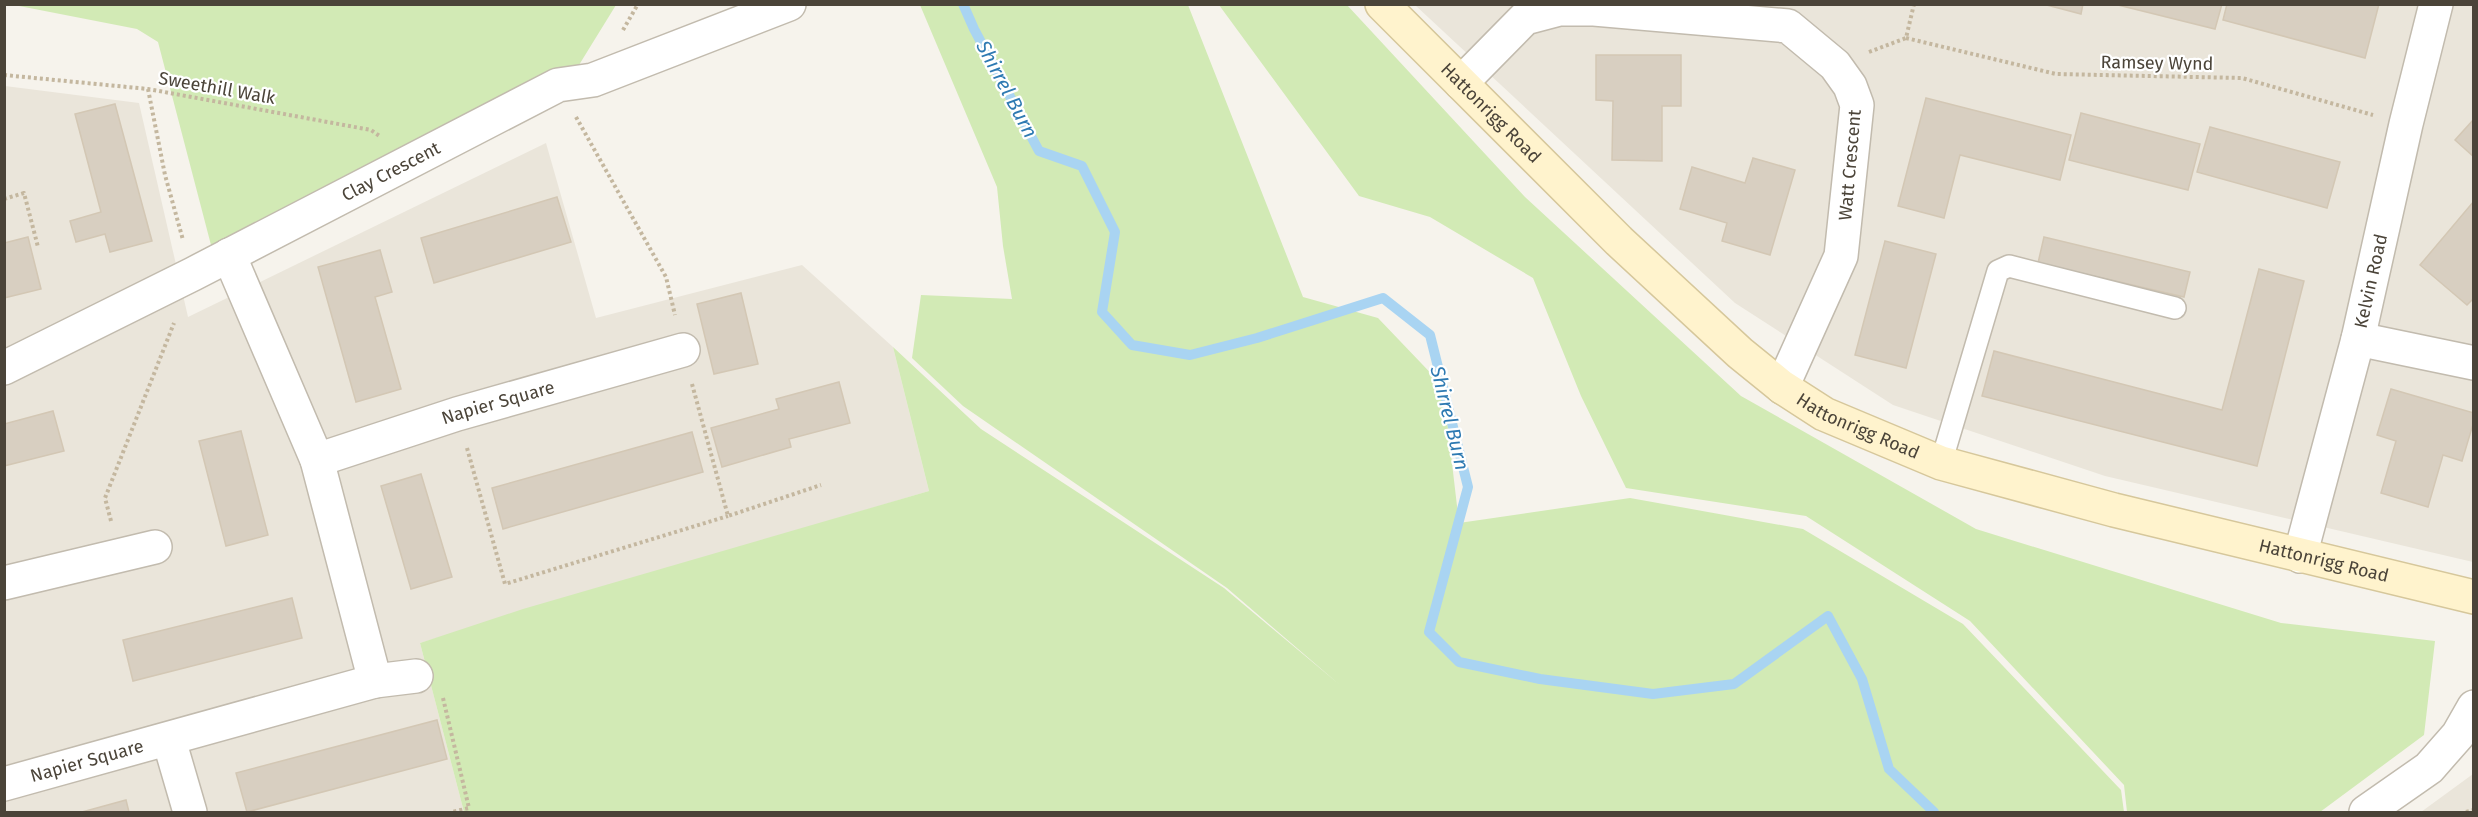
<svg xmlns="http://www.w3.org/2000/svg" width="2478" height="817" font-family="'Fira Sans',sans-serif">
	<rect width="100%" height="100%" fill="#f6f3ec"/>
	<path fill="#eae5da" d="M1415,5H2473V562L2105,476L1893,405L1735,303Z
		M5,86L139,103L188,317L546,143L596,318L802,265L893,347L929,491L420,643L464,812H5Z
		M2473,774V812H2421Z"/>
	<path fill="#d2eab5" d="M14,5H616L558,99L217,268L158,42L137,29Z
		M920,5H1188L1303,297L1378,318L1443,386L1459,523L1630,498L1803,529L1963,624L2121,790L2124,812H464L420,643L523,609L929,491L893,347L981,429L1224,588L1340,685L1227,588L963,406L912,358L921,295L1012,299L1003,246L997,187Z
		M1219,5H1347L1525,197L1741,396L1976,529L2281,623L2435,641L2424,735L2320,812H2127L2124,785L1970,621L1806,516L1626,488L1581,396L1533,278L1430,217L1359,196Z"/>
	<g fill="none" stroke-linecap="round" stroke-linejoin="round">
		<path stroke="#a9d4f2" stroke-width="10" d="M963,4L974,29L1039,151L1082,166L1115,232L1102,312L1132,345L1190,355L1257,338L1383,298L1430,335L1468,487L1429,632L1459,662L1540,679L1653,694L1734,684L1828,616L1862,679L1889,769L1934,812"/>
	</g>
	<path fill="#d8cfc1" stroke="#d3c7b4" stroke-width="1.5" d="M2043,4H2083L2081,14Z
		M2114,4H2222L2215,29Z
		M2227,4H2379L2365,58L2223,20Z
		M1596,55H1681V106H1662V161L1612,160L1613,101L1596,100Z
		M1926,98L2071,135L2060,180L1960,155L1944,218L1898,206Z
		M115,104L152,241L110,252L105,234L76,242L70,221L101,212L75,114Z
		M2081,113L2200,144L2188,190L2069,160Z
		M2474,119V157L2455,140Z
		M2210,127L2340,162L2327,208L2197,172Z
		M1753,158L1795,170L1770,255L1722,241L1727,223L1680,209L1692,167L1745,183Z
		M557,197L571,242L434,283L421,238Z
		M2474,201V298L2467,305L2420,265Z
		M28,237L41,289L4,298V243Z
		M2044,237L2190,272L2184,297L2038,263Z
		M1885,241L1936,254L1906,368L1855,355Z
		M380,250L392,292L375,297L401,389L356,402L318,267Z
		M2259,269L2304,281L2257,466L1982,396L1994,351L2222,410Z
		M741,293L758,364L714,374L697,304Z
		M839,382L850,423L789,439L791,447L722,467L711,428L779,409L776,399Z
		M2391,389L2474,413V421L2462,461L2443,455L2428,507L2381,493L2396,441L2377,435Z
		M53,411L64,451L4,466V424Z
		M241,431L268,535L226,546L199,441Z
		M692,432L703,472L503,529L492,488Z
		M421,474L452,577L411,589L381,486Z
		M292,598L302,638L133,681L123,640Z
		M437,720L447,759L247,812L236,773Z
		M126,800L129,812H82Z"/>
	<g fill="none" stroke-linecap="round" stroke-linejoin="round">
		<g stroke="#c2bbae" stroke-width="24">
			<path id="lane" d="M1941,463L1998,271L2009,266L2175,308"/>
		</g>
		<g stroke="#c2bbae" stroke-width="36">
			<g id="street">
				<path d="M1461,83L1525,18L1559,9H1594L1788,26L1835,65L1850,86L1857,105L1841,256L1782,387"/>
				<path d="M229,255L317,460L375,681"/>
				<path d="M2358,339L2474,363"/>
				<path id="s1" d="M4,368L193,274L558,85L593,80L789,4"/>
				<path id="s2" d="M317,460L457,414L683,350"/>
				<path id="s3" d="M2300,556L2358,339L2406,124L2436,4"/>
				<path d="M4,583L155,547"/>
				<path d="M169,740L190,812"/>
				<path id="s4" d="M4,784L375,681L416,676"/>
				<path d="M2366,812L2429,768L2458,735L2474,707"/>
			</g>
		</g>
		<g stroke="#d6c79b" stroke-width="36">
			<g id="secondary">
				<path id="s5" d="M1382,4L1619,241L1740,353L1782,387L1824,414L1941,463L2114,510L2474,597"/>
			</g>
		</g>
		<path stroke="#c4b79f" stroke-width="4" stroke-dasharray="3 3" stroke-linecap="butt" d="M623,30L638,4
			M1906,38L2056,74L2242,78L2373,115
			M1869,52L1906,38L1914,4
			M4,75L148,89L371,130L381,137
			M148,89L165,175L183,240
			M576,117L666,277L675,315
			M4,199L24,193L38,247
			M692,384L728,516L821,485
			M467,448L505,584L728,516
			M111,521L105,498L174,323
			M443,698L469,808L452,812
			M2466,812L2474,810"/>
		<use href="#lane" stroke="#fff" stroke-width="21"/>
		<use href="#street" stroke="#fff" stroke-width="33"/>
		<use href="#secondary" stroke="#fff3cd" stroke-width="33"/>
	</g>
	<g text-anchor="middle" stroke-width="4.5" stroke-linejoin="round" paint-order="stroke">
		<g font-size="18" fill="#4b4439" stroke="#fff">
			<text transform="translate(2157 63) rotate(1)" y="6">Ramsey Wynd</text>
			<text transform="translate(217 88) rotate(10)" y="6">Sweethill Walk</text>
			<text dy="6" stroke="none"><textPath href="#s5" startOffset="154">Hattonrigg Road</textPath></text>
			<text transform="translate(1850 165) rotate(-85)" y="6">Watt Crescent</text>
			<text dy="6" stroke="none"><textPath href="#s1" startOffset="434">Clay Crescent</textPath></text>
			<text dy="6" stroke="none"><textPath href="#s3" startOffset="284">Kelvin Road</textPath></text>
			<text dy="6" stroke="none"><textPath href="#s2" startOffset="190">Napier Square</textPath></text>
			<text dy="6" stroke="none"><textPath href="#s5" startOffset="640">Hattonrigg Road</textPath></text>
			<text dy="6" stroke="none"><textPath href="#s5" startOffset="1126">Hattonrigg Road</textPath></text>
			<text dy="6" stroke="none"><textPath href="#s4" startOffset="86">Napier Square</textPath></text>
		</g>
		<g font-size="20" font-style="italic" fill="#2e7ab2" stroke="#fff">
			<text transform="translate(1007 89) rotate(62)" y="7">Shirrel Burn</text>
			<text transform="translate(1450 418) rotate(76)" y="7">Shirrel Burn</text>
		</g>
	</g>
	<rect width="2478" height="817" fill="none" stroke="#4b4439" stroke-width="12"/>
</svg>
